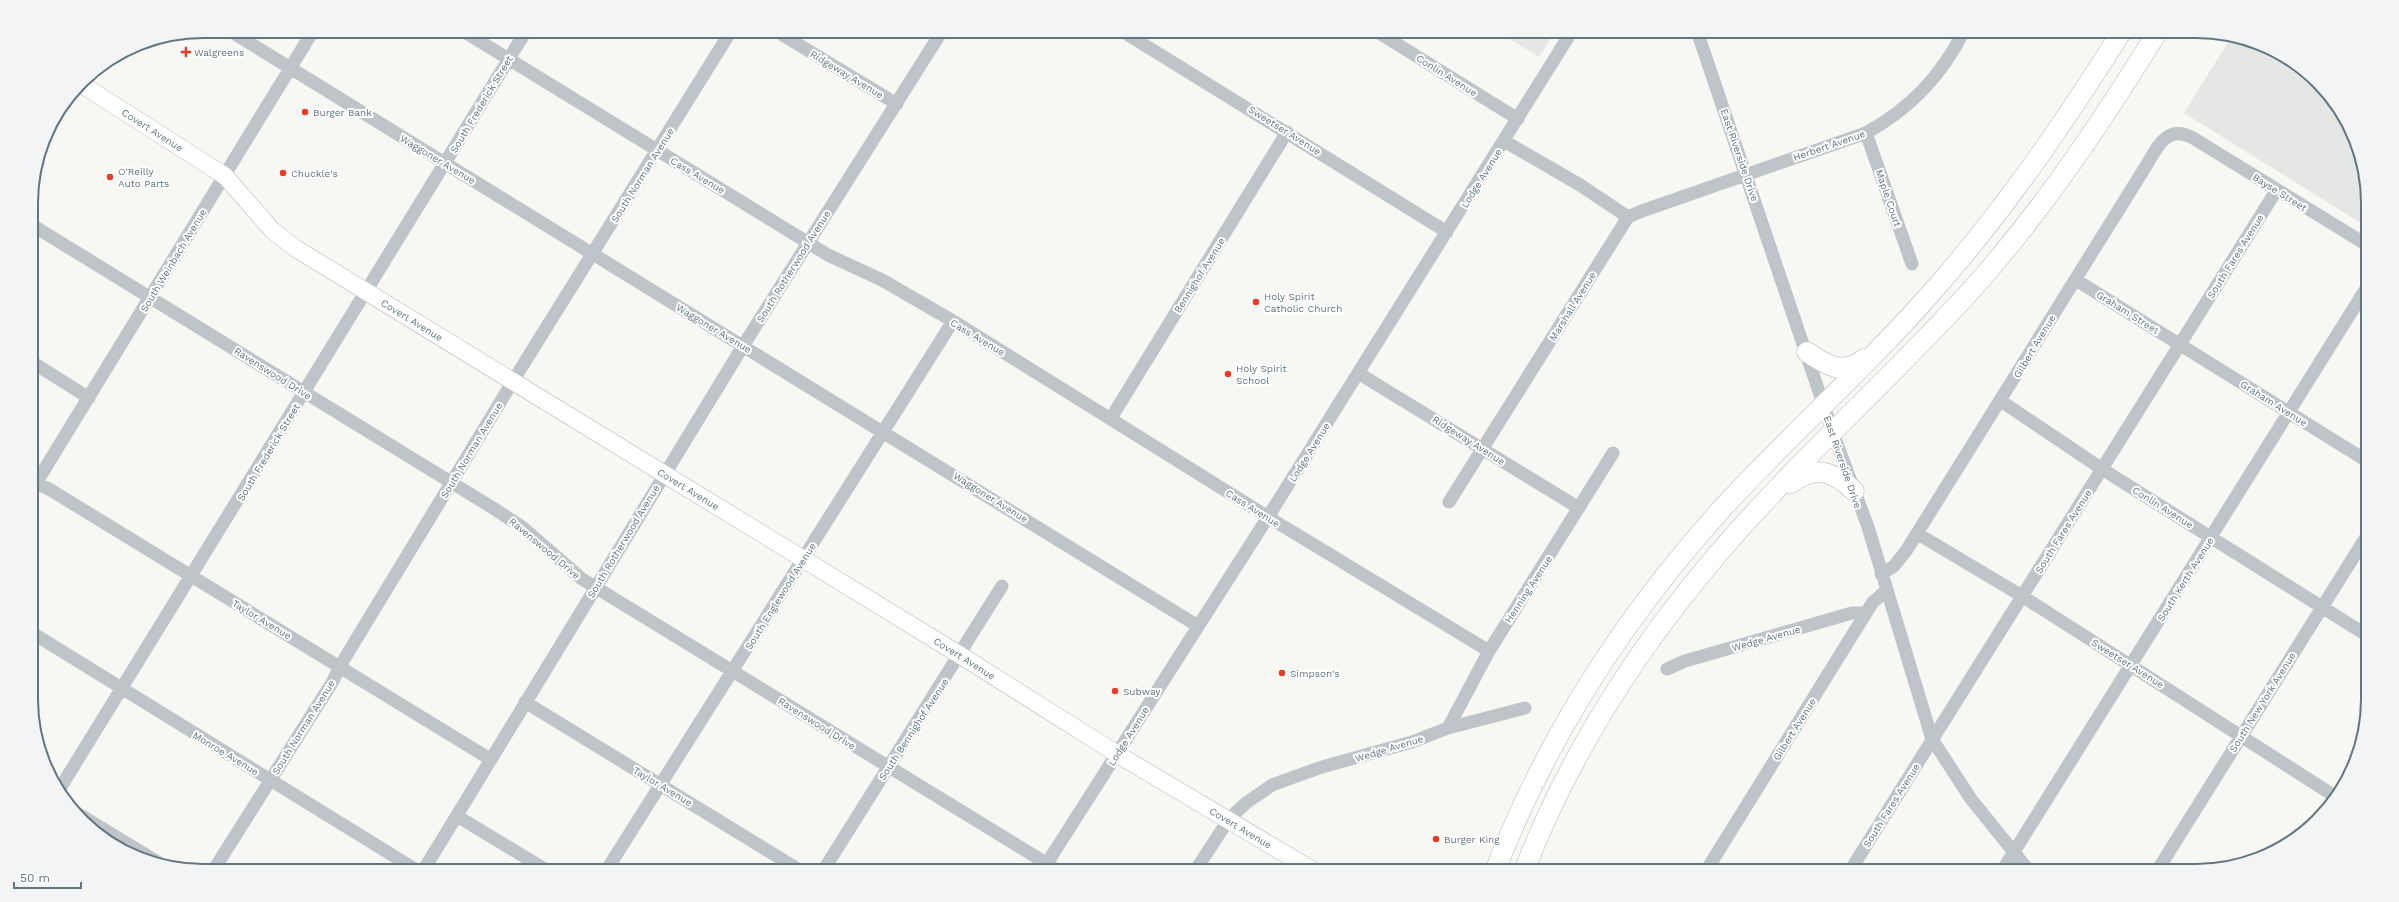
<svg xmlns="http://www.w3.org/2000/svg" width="2399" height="902" font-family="'Work Sans',sans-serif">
	<rect width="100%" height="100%" fill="#f7f7f4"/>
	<path fill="#e5e7e5" d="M1497,31H1555L1539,57Z
		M2231,37L2251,40L2292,60L2325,90L2355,137L2366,180L2367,227L2184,113Z"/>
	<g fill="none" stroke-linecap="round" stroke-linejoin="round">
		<g stroke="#b1b8bb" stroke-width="18">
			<g id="major">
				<path id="s1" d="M81,84L225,176L272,230L295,248L960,655L1117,754L1314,871"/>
			</g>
		</g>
		<g stroke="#b1b7ba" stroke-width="21">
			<path id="highway" d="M1807,352C1826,365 1843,376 1864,359
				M1791,483C1815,465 1834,471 1854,491
				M1495,871C1546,739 1624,618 1718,513C1787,437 1865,369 1932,292C2004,211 2064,123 2122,31
				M1524,871C1569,755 1637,649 1717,555C1798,460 1892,378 1975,286C2045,207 2103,120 2158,31"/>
		</g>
		<path stroke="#bec4c7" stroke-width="13" d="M230,31L1198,626
			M463,31L828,255L882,280L953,321L1268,517L1489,651
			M776,31L897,104
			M1122,31L1447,232
			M1376,31L1518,119
			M1697,31L1833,433L1868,527L1932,739L1971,799L2029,871
			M1866,133L1912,264
			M1504,141L1580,185L1628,217
			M32,225L493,508L522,527L582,579L1059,871
			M2076,280L2367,461
			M32,362L89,398
			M1358,373L1579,508
			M2001,401L2102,469L2368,636
			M1111,418L1287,132
			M33,482L49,489L490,759
			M33,488L313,31
			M1449,502L1628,217L1642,211L1866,133C1911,108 1941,76 1964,31
			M1918,534L2022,596L2336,797
			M1881,574L1894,566L1906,551L2146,166C2158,146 2167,124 2193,138L2367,245
			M34,634L418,871
			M1667,669L1685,661L1852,613H1866
			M525,702L801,871
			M1448,728L1489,651L1613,453
			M59,790L526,31
			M72,810L161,864
			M457,816L548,871
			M213,871L333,681L340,666L513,381L731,31
			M423,871L743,346L942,31
			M606,871L953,321
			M823,871L1002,586
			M1042,871L1268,517L1572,31
			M1195,871L1229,819L1246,803L1272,785L1322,767L1412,742L1448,728L1525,708
			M1706,871L1866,613L1873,602L1886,591
			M1850,871L2276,191
			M2002,871L2367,287
			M2157,871L2368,534"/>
		<use href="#major" stroke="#fff" stroke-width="17"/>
		<use href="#highway" stroke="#fff" stroke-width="20"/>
	</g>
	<g fill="#ea3a21" stroke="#fff" stroke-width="1.5">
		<path d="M184 46h4v4h4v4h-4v4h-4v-4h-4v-4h4z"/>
		<circle cx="305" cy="112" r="4"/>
		<circle cx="283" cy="173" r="4"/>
		<circle cx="110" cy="177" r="4"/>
		<circle cx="1256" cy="302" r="4"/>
		<circle cx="1228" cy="374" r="4"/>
		<circle cx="1282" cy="673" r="4"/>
		<circle cx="1115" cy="691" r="4"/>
		<circle cx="1436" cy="839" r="4"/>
	</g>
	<g text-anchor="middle" stroke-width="4" stroke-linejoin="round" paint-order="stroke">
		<g font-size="10" fill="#617680" stroke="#fff" text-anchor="start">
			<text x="194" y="56">Walgreens</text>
			<text x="313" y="116">Burger Bank</text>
			<text x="118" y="175">O'Reilly<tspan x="118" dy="12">Auto Parts</tspan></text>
			<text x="291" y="177">Chuckle's</text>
			<text x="1264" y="300">Holy Spirit<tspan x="1264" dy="12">Catholic Church</tspan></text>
			<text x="1236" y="372">Holy Spirit<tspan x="1236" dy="12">School</tspan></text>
			<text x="1290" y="677">Simpson's</text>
			<text x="1123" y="695">Subway</text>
			<text x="1444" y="843">Burger King</text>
		</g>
		<g font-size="10" fill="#617680" stroke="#fff">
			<text transform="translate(847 74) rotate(31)" y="4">Ridgeway Avenue</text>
			<text transform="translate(1447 75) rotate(32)" y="4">Conlin Avenue</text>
			<text transform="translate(481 104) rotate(-59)" y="4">South Frederick Street</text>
			<text dy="4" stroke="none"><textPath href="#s1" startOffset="85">Covert Avenue</textPath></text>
			<text transform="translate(1285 130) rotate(32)" y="4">Sweetser Avenue</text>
			<text transform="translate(1829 145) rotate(-19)" y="4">Herbert Avenue</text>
			<text transform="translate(1740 155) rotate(71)" y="4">East Riverside Drive</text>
			<text transform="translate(438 159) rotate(31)" y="4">Waggoner Avenue</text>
			<text transform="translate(642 175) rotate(-58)" y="4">South Norman Avenue</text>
			<text transform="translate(698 175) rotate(31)" y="4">Cass Avenue</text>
			<text transform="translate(1481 178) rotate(-58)" y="4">Lodge Avenue</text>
			<text transform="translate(2280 192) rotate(32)" y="4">Bayse Street</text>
			<text transform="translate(1889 198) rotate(71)" y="4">Maple Court</text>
			<text transform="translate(2235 256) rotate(-58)" y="4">South Fares Avenue</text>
			<text transform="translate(173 260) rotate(-59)" y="4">South Weinbach Avenue</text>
			<text transform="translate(793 266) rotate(-58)" y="4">South Rotherwood Avenue</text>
			<text transform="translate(1199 275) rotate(-58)" y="4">Bennighof Avenue</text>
			<text transform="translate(1572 306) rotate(-58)" y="4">Marshall Avenue</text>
			<text transform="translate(2128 312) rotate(32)" y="4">Graham Street</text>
			<text dy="4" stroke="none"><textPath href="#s1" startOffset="409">Covert Avenue</textPath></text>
			<text transform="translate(714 328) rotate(31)" y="4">Waggoner Avenue</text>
			<text transform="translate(978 337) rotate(31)" y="4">Cass Avenue</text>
			<text transform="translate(2034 346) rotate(-59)" y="4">Gilbert Avenue</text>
			<text transform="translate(273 373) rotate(32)" y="4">Ravenswood Drive</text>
			<text transform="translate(2274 403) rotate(32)" y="4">Graham Avenue</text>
			<text transform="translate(1469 440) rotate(32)" y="4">Ridgeway Avenue</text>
			<text transform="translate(471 450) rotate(-59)" y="4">South Norman Avenue</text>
			<text transform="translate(268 452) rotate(-59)" y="4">South Frederick Street</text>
			<text transform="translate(1309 452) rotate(-58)" y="4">Lodge Avenue</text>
			<text transform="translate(1843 462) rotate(71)" y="4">East Riverside Drive</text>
			<text dy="4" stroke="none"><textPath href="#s1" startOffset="733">Covert Avenue</textPath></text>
			<text transform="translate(991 497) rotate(32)" y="4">Waggoner Avenue</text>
			<text transform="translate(2163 507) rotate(32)" y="4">Conlin Avenue</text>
			<text transform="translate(1253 508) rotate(32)" y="4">Cass Avenue</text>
			<text transform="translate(2063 531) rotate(-58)" y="4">South Fares Avenue</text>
			<text transform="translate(623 541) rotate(-59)" y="4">South Rotherwood Avenue</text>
			<text transform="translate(545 548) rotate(40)" y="4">Ravenswood Drive</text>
			<text transform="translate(2185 579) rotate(-58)" y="4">South Kerth Avenue</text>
			<text transform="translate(1528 589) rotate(-57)" y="4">Henning Avenue</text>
			<text transform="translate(780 596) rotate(-58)" y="4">South Englewood Avenue</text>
			<text transform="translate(262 619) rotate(31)" y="4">Taylor Avenue</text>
			<text transform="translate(1766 638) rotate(-16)" y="4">Wedge Avenue</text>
			<text dy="4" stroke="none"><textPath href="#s1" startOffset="1057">Covert Avenue</textPath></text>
			<text transform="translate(2128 663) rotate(32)" y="4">Sweetser Avenue</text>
			<text transform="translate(2262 702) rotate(-58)" y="4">South New York Avenue</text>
			<text transform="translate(817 723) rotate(32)" y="4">Ravenswood Drive</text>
			<text transform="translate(303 727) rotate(-58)" y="4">South Norman Avenue</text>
			<text transform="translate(913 729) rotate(-57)" y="4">South Bennighof Avenue</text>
			<text transform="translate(1794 729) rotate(-58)" y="4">Gilbert Avenue</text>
			<text transform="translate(1128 736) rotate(-58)" y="4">Lodge Avenue</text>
			<text transform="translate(1389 748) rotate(-17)" y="4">Wedge Avenue</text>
			<text transform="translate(226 753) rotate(31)" y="4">Monroe Avenue</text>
			<text transform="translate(663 786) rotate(31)" y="4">Taylor Avenue</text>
			<text transform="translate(1891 805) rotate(-58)" y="4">South Fares Avenue</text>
			<text dy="4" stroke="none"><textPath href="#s1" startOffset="1381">Covert Avenue</textPath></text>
		</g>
	</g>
	<path d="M0 0H2399V902H0ZM203 38H2196A165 165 0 0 1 2361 203V699A165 165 0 0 1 2196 864H203A165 165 0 0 1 38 699V203A165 165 0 0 1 203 38Z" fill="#f2f4f5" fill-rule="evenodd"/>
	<path fill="none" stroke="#617680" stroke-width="2" d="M203 38H2196A165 165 0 0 1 2361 203V699A165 165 0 0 1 2196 864H203A165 165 0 0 1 38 699V203A165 165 0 0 1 203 38Z"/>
	<path d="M14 882v6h67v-6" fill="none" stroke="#617680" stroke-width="2"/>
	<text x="20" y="882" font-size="12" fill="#617680" stroke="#ffffff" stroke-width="3" paint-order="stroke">50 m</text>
</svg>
